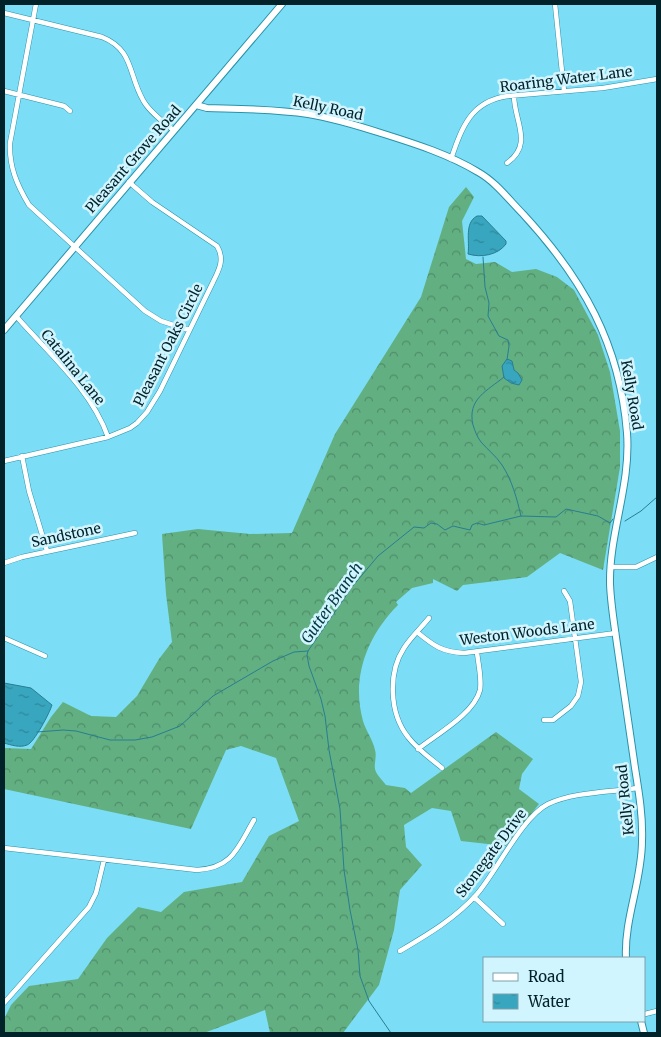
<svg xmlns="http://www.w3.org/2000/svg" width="661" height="1037" font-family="Merriweather,serif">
	<defs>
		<pattern id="forest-crowns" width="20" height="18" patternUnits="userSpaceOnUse" patternTransform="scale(1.25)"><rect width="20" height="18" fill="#62af81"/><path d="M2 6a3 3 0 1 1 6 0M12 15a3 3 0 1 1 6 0" fill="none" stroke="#4f8e6a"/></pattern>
		<pattern id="water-ripples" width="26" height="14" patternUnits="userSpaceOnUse" patternTransform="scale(1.25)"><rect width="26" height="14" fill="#38a6bf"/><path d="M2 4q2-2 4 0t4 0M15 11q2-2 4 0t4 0" fill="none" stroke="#2d879b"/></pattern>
	</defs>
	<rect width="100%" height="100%" fill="#7cddf6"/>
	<path fill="url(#forest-crowns)" d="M466,187L474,197L462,221L466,259L476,264L495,262L512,272L536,269L557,277L574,290L598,335L610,372L620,431V467L603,570L560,553L527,577L463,585L457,591L433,579V583L412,588L396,602L398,605C367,636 351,678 363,721C366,731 373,740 375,750C377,756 374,763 375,769C376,774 382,780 386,785L405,788L411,793L496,732L533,759L522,774L519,789L539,804L506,846L461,841L451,811L432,808L404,825L406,847L422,865L400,890L394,930L379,985L343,1033H270L265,1010L204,1033H4V1019L11,1005L29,986L78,979L107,938L138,907L161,912L184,892L242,882L269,836L299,821L276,758L241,746L226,750L191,829L4,789V748L31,749L51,717L63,702L91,716L116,717L137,696L159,659L172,642L166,594L162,534L198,529L250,534L292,533L335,434L421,297L449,207Z"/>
	<path fill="url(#water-ripples)" stroke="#287e92" d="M477,216H482L506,241V244C498,255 481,258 468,254C470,241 464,223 477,216Z
		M507,359L512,361L514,370L518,373L522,380L519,385L511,383L504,378L502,366Z
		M4,683L31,688L52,705C50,712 34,743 27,745C20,748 11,745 4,743Z"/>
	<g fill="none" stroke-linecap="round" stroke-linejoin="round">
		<path stroke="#287e92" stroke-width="1" d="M483,257L485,287L489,303L488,316L499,336L508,340L509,346L507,360
			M504,377C487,391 467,399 473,425C475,431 477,437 481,442C488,450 496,456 502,465C512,480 517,499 521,516
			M625,521L641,511L657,497
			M37,732L63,730L76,731L110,740H135L152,737L180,726L213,696L273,661L294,652L308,651
			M391,1033L369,1001L360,976L358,950L350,910L344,870L340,809L329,750L325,716L321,699L309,666L307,655L308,651L352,587L378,556L414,527L424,528L431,523L437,524L445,530L453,526L470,530L472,525L477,523L484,525L521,516L556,517L566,509L598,516L610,523L613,519"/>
		<g stroke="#2892a9" stroke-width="5.5">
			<path id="street" d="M36,4L10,143C9,167 17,185 29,205L145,311L161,321L189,330
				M555,4L564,91
				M4,13L102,37C134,50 128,74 143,100C149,112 164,122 174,131
				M4,91L64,106L70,111
				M451,159C462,127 471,101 508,96L603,88L657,79
				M507,163C534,144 514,121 514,96
				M16,316C48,353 91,389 108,437
				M22,456L29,491L47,551
				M4,461L108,437L130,428L137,423L147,412L160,391L213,282C219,270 225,259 217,246L152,202L129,182
				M4,563L22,557L135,533
				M611,567H636L657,557
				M429,618C421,628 411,637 404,648C388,672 389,713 408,737C417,749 430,758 442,768
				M417,632C434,646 442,652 464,653L616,633
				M4,638L45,656
				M544,720H553L571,706L578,696L581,682L570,601L564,591
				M418,749C437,734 474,714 480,690C482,679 478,663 477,652
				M4,848L197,870C233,868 238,847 254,820
				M474,897L503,924
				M400,951C427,935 456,918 477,894C497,871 522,817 548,804C573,792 610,792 638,788
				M4,1003L89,907L96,893L104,860
				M645,1014L657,1011"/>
		</g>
		<g stroke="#2892a9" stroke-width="8">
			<path id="secondary" d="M196,105L207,108C240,109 275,109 308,114C334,118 359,126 384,134C416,144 450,155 478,172C496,182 509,200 523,214C583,279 620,344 627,433C631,485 609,533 610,584C611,607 615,629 618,651C624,690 629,729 635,768C639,793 643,817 642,841C642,881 624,919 626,958
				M4,330L282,4
				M641,1021L644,1033"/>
		</g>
		<use href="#street" stroke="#fff" stroke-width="4.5"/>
		<use href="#secondary" stroke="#fff" stroke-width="6"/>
	</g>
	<g text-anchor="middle" stroke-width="5" stroke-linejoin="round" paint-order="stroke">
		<g font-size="14" fill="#022229" stroke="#d1f5ff">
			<text transform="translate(566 79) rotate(-7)" y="5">Roaring Water Lane</text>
			<text transform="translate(328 108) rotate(12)" y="5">Kelly Road</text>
			<text transform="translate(133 159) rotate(-49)" y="5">Pleasant Grove Road</text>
			<text transform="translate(168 345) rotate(-63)" y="5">Pleasant Oaks Circle</text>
			<text transform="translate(73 367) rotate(51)" y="5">Catalina Lane</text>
			<text transform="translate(632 395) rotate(80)" y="5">Kelly Road</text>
			<text transform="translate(66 535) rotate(-12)" y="5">Sandstone</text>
			<text transform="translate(527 632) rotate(-7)" y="5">Weston Woods Lane</text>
			<text transform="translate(625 800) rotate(-96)" y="5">Kelly Road</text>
			<text transform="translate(491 853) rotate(-53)" y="5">Stonegate Drive</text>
		</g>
		<g font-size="15" font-style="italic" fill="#033742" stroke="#d1f5ff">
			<text transform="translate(332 603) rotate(-55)" y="5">Gutter Branch</text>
		</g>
	</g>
	<rect width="661" height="1037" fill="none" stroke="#022229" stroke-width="10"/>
	<rect x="483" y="957" width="162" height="65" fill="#d1f5ff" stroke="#7ea1a9"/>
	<rect x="493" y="973" width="25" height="8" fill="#ffffff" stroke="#7ea1a9"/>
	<text x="528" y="982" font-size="15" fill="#022229">Road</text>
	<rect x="493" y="994" width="25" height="15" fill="url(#water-ripples)" stroke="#7ea1a9"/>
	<text x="528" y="1007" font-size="15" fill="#022229">Water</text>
</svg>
